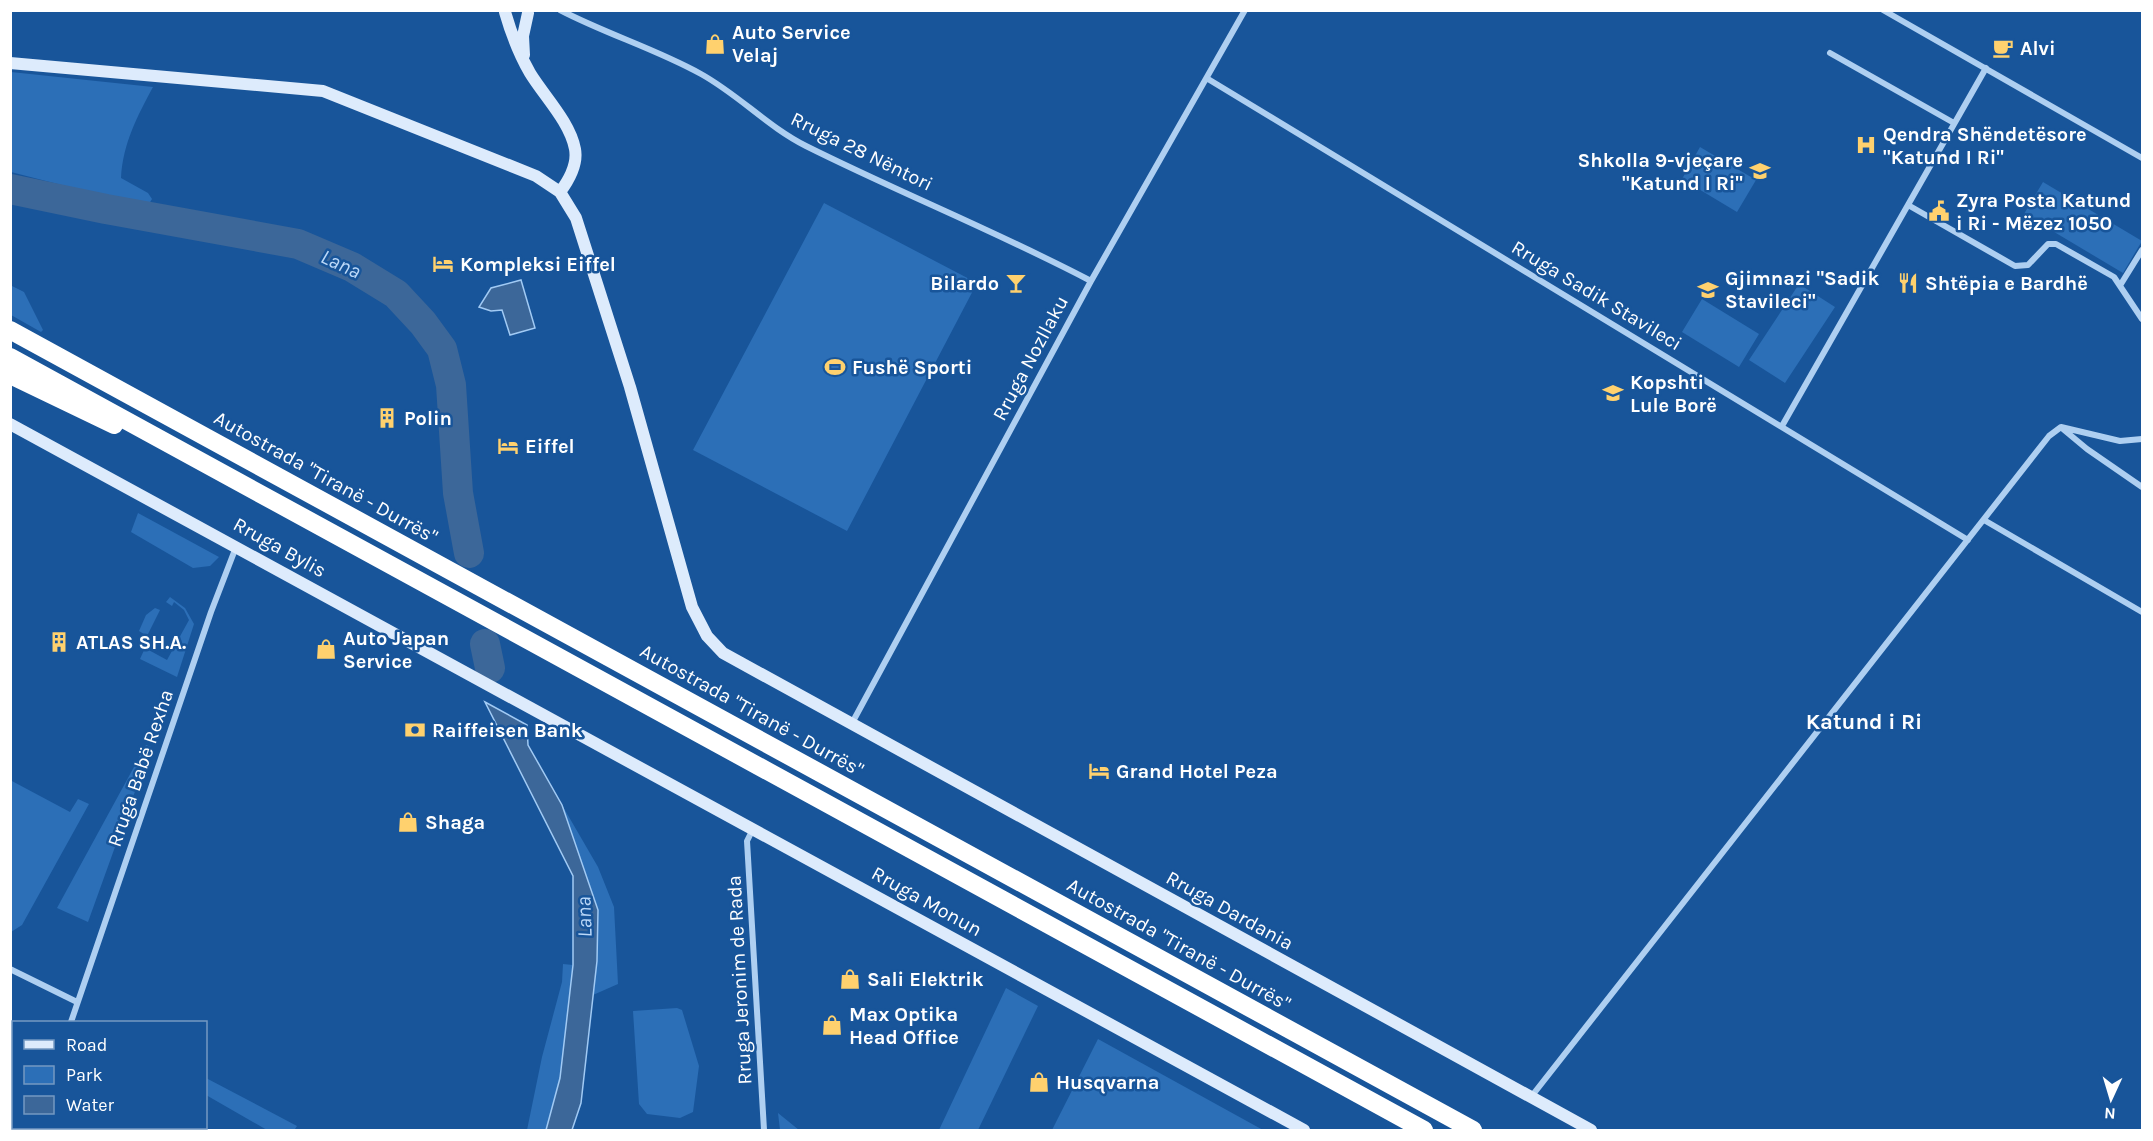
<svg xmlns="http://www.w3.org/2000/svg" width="2153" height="1141" font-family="Karla,sans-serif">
	<rect width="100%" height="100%" fill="#18559a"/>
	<path fill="#2c6fb7" d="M11,72L153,87C137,117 123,143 121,178L148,193L152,199L147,207L11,172Z
		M1700,147L1756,180L1737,212L1682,179Z
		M2043,182L2142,241L2123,273L2024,214Z
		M824,203L977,283L847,531L693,450Z
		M1799,284L1835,307L1785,383L1749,360Z
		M10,285L24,292L43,330L41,332L11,315Z
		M1702,299L1759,334L1739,367L1682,332Z
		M138,513L219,557L210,566L193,568L131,532Z
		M170,597L185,608L194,624L177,677L140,659L145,648L167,660L189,620L184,610L174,602L172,606L166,602Z
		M155,608L160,610L147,636L139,631L146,615Z
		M146,745L151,747L88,922L57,908Z
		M10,780L70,812L78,799L89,804L22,925L11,932Z
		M562,805L598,867L614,907L618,984L593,995L597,961L598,910Z
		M563,964L573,965L560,1078L546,1130H527L542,1057L562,982Z
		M1006,988L1038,1006L978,1130H939Z
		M677,1008L682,1010L699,1066L693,1112L680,1118L647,1114L639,1104L633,1011Z
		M1098,1039L1263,1130H1052Z
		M206,1078L297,1126L295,1129L267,1130L206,1095Z
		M778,1113L799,1130H780Z"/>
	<path fill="#3c6799" stroke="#a1caf4" stroke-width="1.5" d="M521,280L535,328L510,335L502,310L491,311L479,307L491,288Z
		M485,702L527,725L528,745L562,805L598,910L597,961L581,1103L572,1130H546L560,1078L573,965V876Z"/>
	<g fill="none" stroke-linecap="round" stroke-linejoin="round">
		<path stroke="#3c6799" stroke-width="30" d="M10,189L106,209L298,244L352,267L396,294L423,323L442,349L451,385L458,493L469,553
			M485,644L490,668"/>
		<path stroke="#aecff1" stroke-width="6" d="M560,10C606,34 656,49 701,74C739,95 768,127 806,146C900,193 998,232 1091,281
			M1883,10L2142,158
			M1830,53L1954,123
			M1208,79L1968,540
			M1908,205L2015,266L2028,265L2048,244H2056L2114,277L2142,319
			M2121,284L2142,250
			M1782,426L1986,68
			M2063,429L2087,449L2142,487
			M1984,520L2142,612
			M851,725L1091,281L1245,10
			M753,829L747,841L764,1130
			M10,969L77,1002
			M71,1022L211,612L236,547
			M1531,1097L2049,436L2061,427L2120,441L2142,439
			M35,1130L36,1128"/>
		<path stroke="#ddebfc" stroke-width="12" d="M505,12C511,33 519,54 530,73C544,96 570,122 575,149C578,165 569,180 560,192
			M524,55L523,36L528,13
			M10,63L323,91L536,176L560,192L576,218L630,387L692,607L707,636L723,653L1591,1130
			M10,424L1304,1130"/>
		<path stroke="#fff" stroke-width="18" d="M10,330L1473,1130
			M10,357L1424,1130
			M10,375L114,425"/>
	</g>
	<defs>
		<g id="shop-bare" transform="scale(1.62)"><path d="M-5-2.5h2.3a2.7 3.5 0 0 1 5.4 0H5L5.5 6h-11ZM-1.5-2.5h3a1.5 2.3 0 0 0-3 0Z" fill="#ffd16e" stroke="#18559a" stroke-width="2.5" paint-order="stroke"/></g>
		<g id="cafe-bare" transform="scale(1.62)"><path d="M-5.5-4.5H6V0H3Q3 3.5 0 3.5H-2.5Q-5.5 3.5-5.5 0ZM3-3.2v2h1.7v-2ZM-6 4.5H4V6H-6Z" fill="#ffd16e" stroke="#18559a" stroke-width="2.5" paint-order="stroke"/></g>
		<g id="hospital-bare" transform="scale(1.62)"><path d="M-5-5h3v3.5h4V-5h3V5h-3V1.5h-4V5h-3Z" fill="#ffd16e" stroke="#18559a" stroke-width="2.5" paint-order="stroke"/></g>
		<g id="school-bare" transform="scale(1.62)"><path d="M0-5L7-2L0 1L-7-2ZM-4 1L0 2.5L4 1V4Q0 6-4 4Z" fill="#ffd16e" stroke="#18559a" stroke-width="2.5" paint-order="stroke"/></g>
		<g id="civic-bare" transform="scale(1.62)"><path d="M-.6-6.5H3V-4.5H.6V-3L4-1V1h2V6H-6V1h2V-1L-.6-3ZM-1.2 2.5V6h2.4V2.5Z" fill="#ffd16e" stroke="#18559a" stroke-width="2.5" paint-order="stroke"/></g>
		<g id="hotel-bare" transform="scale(1.62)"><path d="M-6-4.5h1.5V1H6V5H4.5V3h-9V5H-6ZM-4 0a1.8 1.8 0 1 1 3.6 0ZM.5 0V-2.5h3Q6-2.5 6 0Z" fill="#ffd16e" stroke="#18559a" stroke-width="2.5" paint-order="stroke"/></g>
		<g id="bar-bare" transform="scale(1.62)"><path d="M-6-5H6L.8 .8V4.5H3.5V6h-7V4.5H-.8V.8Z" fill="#ffd16e" stroke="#18559a" stroke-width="2.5" paint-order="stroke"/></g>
		<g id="restaurant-bare" transform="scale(1.62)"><path d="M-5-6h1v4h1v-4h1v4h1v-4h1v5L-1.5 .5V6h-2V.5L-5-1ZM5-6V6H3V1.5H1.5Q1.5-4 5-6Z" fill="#ffd16e" stroke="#18559a" stroke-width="2.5" paint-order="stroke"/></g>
		<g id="stadium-bare" transform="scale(1.62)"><path d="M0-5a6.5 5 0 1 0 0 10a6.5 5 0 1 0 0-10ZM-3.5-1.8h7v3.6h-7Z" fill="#ffd16e" stroke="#18559a" stroke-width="2.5" paint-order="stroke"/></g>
		<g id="building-bare" transform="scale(1.62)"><path d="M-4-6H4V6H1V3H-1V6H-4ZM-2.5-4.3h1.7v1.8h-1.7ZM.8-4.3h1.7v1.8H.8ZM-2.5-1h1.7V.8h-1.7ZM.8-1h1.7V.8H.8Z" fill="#ffd16e" stroke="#18559a" stroke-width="2.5" paint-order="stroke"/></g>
		<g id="bank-bare" transform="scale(1.62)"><path d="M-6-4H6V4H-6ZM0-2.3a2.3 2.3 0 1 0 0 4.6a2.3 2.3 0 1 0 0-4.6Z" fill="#ffd16e" stroke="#18559a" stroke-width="2.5" paint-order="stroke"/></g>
	</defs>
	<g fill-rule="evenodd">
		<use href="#shop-bare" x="715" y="44"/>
		<use href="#cafe-bare" x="2003" y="48"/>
		<use href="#hospital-bare" x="1866" y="145"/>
		<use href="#school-bare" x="1760" y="171"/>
		<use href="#civic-bare" x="1939" y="211"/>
		<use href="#hotel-bare" x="443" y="264"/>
		<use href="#bar-bare" x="1016" y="283"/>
		<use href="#restaurant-bare" x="1908" y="283"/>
		<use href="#school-bare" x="1708" y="290"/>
		<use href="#stadium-bare" x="835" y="367"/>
		<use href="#school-bare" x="1613" y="393"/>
		<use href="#building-bare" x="387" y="418"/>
		<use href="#hotel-bare" x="508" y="446"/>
		<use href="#building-bare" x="59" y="642"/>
		<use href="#shop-bare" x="326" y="649"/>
		<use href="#bank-bare" x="415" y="730"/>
		<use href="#hotel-bare" x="1099" y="771"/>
		<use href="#shop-bare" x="408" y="822"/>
		<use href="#shop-bare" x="850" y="979"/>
		<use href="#shop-bare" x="832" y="1025"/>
		<use href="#shop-bare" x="1039" y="1082"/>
	</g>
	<g text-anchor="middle" stroke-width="5" stroke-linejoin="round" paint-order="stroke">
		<g font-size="20" font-weight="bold" fill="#fff" stroke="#18559a" text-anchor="start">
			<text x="732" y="39">Auto Service<tspan x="732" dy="23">Velaj</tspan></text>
			<text x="2020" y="55">Alvi</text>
			<text x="1883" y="141">Qendra Shëndetësore<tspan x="1883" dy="23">"Katund I Ri"</tspan></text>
			<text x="1743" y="167" text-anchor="end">Shkolla 9-vjeçare<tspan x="1743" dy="23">"Katund I Ri"</tspan></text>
			<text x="1956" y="207">Zyra Posta Katund<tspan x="1956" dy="23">i Ri - Mëzez 1050</tspan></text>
			<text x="460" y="271">Kompleksi Eiffel</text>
			<text x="1725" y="285">Gjimnazi "Sadik<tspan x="1725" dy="23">Stavileci"</tspan></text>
			<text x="999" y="290" text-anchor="end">Bilardo</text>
			<text x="1925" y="290">Shtëpia e Bardhë</text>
			<text x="852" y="374">Fushë Sporti</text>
			<text x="1630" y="389">Kopshti<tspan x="1630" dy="23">Lule Borë</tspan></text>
			<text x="404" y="425">Polin</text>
			<text x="525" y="453">Eiffel</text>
			<text x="343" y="645">Auto Japan<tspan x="343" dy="23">Service</tspan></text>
			<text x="76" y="649">ATLAS SH.A.</text>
			<text x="432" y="737">Raiffeisen Bank</text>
			<text x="1116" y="778">Grand Hotel Peza</text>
			<text x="425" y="829">Shaga</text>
			<text x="867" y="986">Sali Elektrik</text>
			<text x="849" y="1021">Max Optika<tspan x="849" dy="23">Head Office</tspan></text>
			<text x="1056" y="1089">Husqvarna</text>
		</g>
		<g font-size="20" fill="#fff" stroke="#18559a">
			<text transform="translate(862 151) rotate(26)" y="7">Rruga 28 Nëntori</text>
			<text transform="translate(1597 295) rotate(31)" y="7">Rruga Sadik Stavileci</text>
			<text transform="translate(1030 358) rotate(-62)" y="7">Rruga Nozllaku</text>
			<text transform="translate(326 477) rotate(29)" y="7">Autostrada "Tiranë - Durrës"</text>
			<text transform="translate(280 547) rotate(29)" y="7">Rruga Bylis</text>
			<text transform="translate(752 710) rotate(29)" y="7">Autostrada "Tiranë - Durrës"</text>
			<text transform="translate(140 768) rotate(-71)" y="7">Rruga Babë Rexha</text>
			<text transform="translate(927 901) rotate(29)" y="7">Rruga Monun</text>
			<text transform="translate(1230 910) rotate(29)" y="7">Rruga Dardania</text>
			<text transform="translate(1179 944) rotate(29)" y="7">Autostrada "Tiranë - Durrës"</text>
			<text transform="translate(739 980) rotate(-93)" y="7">Rruga Jeronim de Rada</text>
		</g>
		<g font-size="21" font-style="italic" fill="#bbd8f8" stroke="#18559a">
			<text transform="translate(341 264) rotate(25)" y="7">Lana</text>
			<text transform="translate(584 917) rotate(-92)" y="7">Lana</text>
		</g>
		<g font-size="22" font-weight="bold" fill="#fff" stroke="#18559a">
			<text x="1864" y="729">Katund i Ri</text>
		</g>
	</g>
	<rect width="2153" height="1141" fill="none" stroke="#ffffff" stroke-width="24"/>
	<rect x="12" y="1021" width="195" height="108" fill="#18559a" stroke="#7499c2" stroke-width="1.5"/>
	<rect x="24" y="1040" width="30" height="9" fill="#ddebfc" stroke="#7499c2" stroke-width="1.5"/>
	<text x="66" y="1051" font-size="18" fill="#ffffff">Road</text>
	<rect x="24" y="1066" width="30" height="18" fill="#2c6fb7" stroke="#7499c2" stroke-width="1.5"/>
	<text x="66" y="1081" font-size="18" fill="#ffffff">Park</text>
	<rect x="24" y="1096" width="30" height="18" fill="#3c6799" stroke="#7499c2" stroke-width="1.5"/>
	<text x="66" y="1111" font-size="18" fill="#ffffff">Water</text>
	<g transform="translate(2111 1099) rotate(184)" stroke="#18559a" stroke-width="4.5" paint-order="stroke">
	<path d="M0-4.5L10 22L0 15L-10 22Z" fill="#ffffff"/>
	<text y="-9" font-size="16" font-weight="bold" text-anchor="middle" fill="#ffffff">N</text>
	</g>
</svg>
